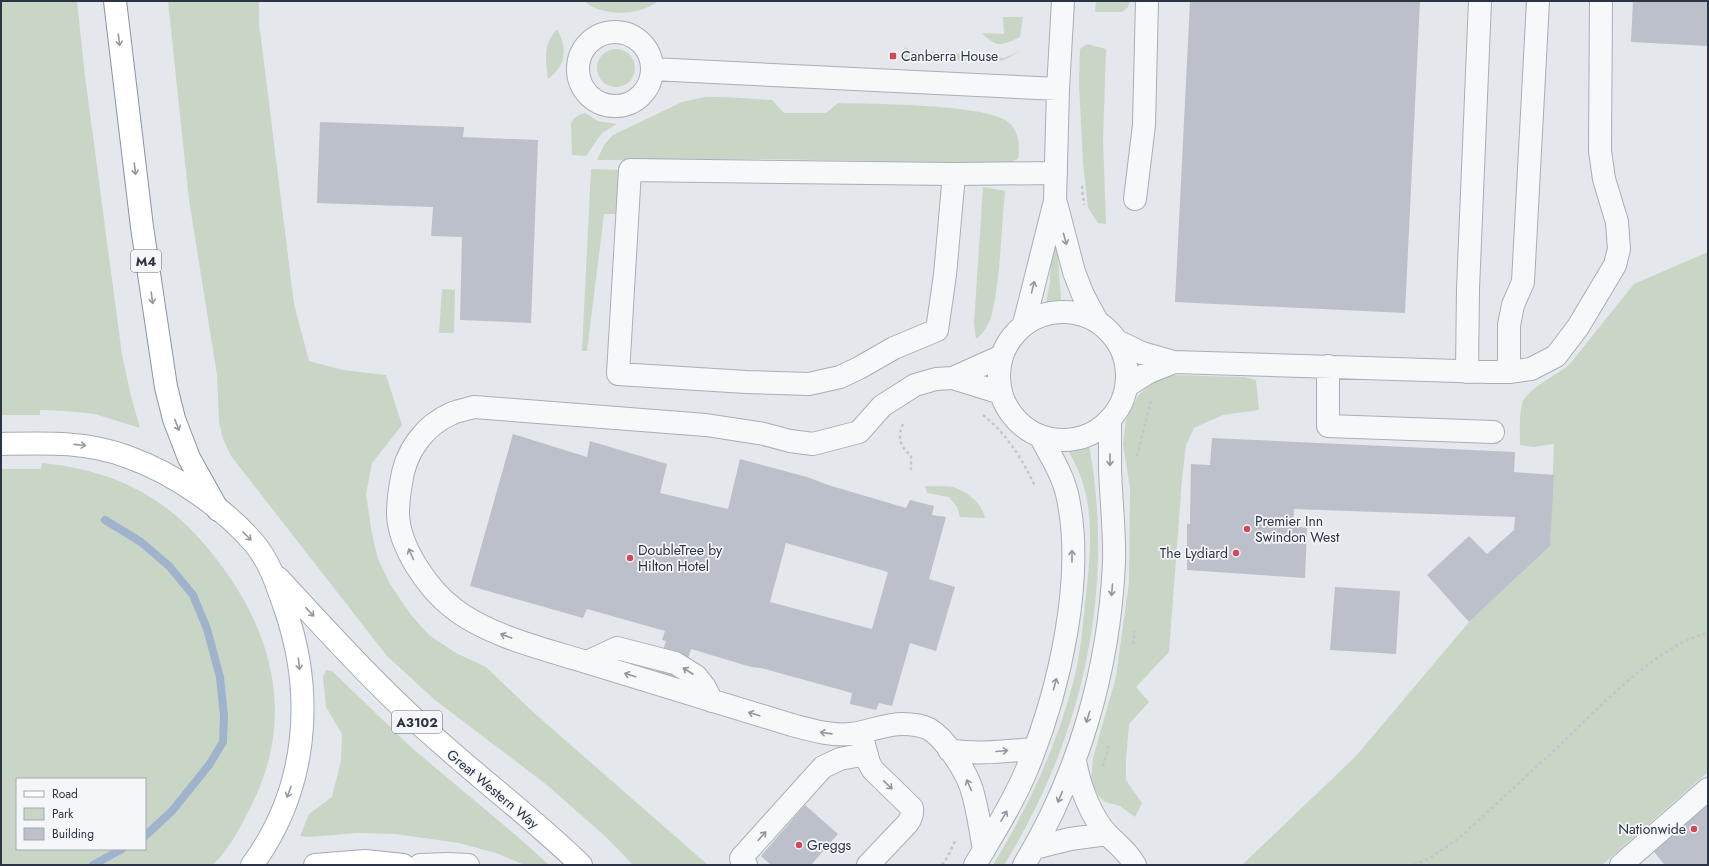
<svg xmlns="http://www.w3.org/2000/svg" width="1709" height="866" font-family="Jost,sans-serif">
	<rect width="100%" height="100%" fill="#e4e7ec"/>
	<path fill="#c9d6c5" fill-rule="evenodd" d="M1,1H77L85,76L122,355L131,396L140,428L95,414L66,411L40,410V415H1Z
		M168,1H259V23L294,304L309,361L343,370L386,375L402,425L372,463L366,494L372,534L378,559L390,584L411,615L429,635L456,653L486,667L533,712L708,865H633L606,837L547,785L435,700L387,656L231,456L223,439L219,422L217,375L189,200Z
		M584,1H658C640,16 602,17 584,1Z
		M1096,1H1130L1128,7L1122,12H1095Z
		M1003,17H1023L1020,37C1002,46 996,48 982,33L1004,34Z
		M557,29C568,49 566,65 548,79C546,59 542,46 557,29Z
		M1087,44L1106,49L1103,140L1106,224L1098,223L1088,208L1083,163L1079,84L1080,49Z
		M905,47L913,52H947L961,54L992,56L1004,58L1021,51L1004,60L991,62L903,57Z
		M597 68a19 19 0 1 1 38 0a19 19 0 1 1-38 0Z
		M705,97H724L772,100L784,113H826L838,103C870,104 987,104 1008,122C1019,130 1020,147 1018,159L1010,162L985,163L760,159L597,160L604,145L613,135L682,102Z
		M585,113L598,121L617,124L602,133L586,156L572,155L571,123C574,117 578,115 585,113Z
		M591,169L619,170L617,214H604L587,351H582Z
		M983,187L1005,191C1001,231 1001,274 992,314C990,322 983,335 976,339L974,323Z
		M1057,246L1061,300L1046,303L1050,282L1052,247Z
		M1708,252V772L1602,865H1242L1356,756L1469,622L1550,546L1554,444L1534,447L1520,445C1520,432 1519,417 1522,404C1525,390 1558,374 1569,365L1634,284Z
		M442,289L455,290L454,333H439Z
		M1169,375L1244,377L1256,380L1259,410L1223,415L1207,422L1194,428L1186,445L1182,479L1169,652L1136,687L1149,702L1129,724L1126,759V780L1142,803L1135,817L1120,806L1105,802L1098,795L1091,781L1093,758L1116,677L1129,582L1130,488L1123,444L1126,420L1138,396L1150,384Z
		M1089,445C1116,591 1082,739 1004,865H993C1029,806 1057,746 1074,679C1081,652 1083,623 1086,595C1090,560 1094,514 1082,481C1079,470 1073,460 1068,450L1083,448Z
		M42,463C80,467 117,476 150,497C177,513 199,536 218,561C274,634 295,719 252,804C241,826 230,848 213,865H1V469H41ZM17,779H145V849H17Z
		M925,486C934,487 947,485 956,488C969,493 982,504 985,518L960,517L957,507L949,497L927,493Z
		M326,670L332,671L413,749L518,837L549,865H525L496,853L459,843L396,834L357,833L309,837L300,836L309,814L332,797L341,761L342,734L326,707L323,677Z"/>
	<g fill="none" stroke-linecap="round" stroke-linejoin="round">
		<path stroke="#9fb4cc" stroke-width="8" d="M105,520L141,542L169,566L193,595L207,629L220,677L224,716L223,742L209,765L172,811L145,836
			M93,865L122,849"/>
	</g>
	<path fill="#bbc0ca" fill-rule="evenodd" d="M1190,1H1420L1405,313L1175,302Z
		M1633,1H1708V46L1631,42Z
		M320,122L464,127L463,137L538,140L531,323L460,320L462,237L431,236L433,207L317,203Z
		M513,434L587,457L590,441L667,464L660,493L728,509L740,459L807,477L828,485L906,508L910,500L934,506L932,515L946,517L929,579L955,587L936,651L910,643L892,706L879,703L876,710L850,704L852,693L761,668L751,667L691,649L681,681L656,673L666,641L662,640L665,631L587,609L583,618L470,586ZM786,543L888,572L872,629L770,602Z
		M1212,438L1515,452L1514,472L1554,475L1550,546L1469,622L1427,575L1469,536L1487,554L1514,530L1515,517L1294,509L1293,526L1307,528L1305,578L1187,570V524H1190L1191,464L1210,465Z
		M1335,587L1400,591L1396,654L1330,650Z
		M805,805L838,834L811,865H771L761,856Z
		M1707,805L1708,865H1665L1654,852Z"/>
	<g fill="none" stroke-linecap="round" stroke-linejoin="round">
		<g stroke="#a9aeb7" stroke-width="24">
			<path id="minor" d="M578 69a37 37 0 1 1 74 0a37 37 0 1 1-74 0Z
				M652,69L1058,89
				M954,174L945,275L937,330L894,348L859,368L840,377L809,384L746,382L618,374L630,170L954,174L1056,173
				M1135,199L1144,125L1147,1
				M1056,203L1074,272L1083,295L1097,321
				M999 376a64 64 0 1 1 128 0a64 64 0 1 1-128 0Z
				M1024,324L1055,201L1058,89L1063,1
				M1117,341L1142,353L1174,362L1489,372H1509L1531,369L1556,356L1578,327L1615,265L1619,249L1617,222L1604,179L1600,151L1601,1
				M1328,366V426L1493,432
				M1467,372L1468,289L1480,1
				M1509,372V325L1513,305L1523,282L1538,1
				M953,378L1001,393
				M1127,386L1149,372L1174,362
				M587,662L617,648L675,663L696,676L704,686L712,701
				M863,741L869,763L873,770L912,808C913,815 911,819 907,824L868,865
				M949,750C978,755 1006,751 1035,749
				M1075,761C1079,784 1091,818 1108,835C1119,846 1127,851 1135,865
				M1034,848L1070,839L1107,834
				M984,850C980,829 978,808 971,787C965,770 945,738 929,729C921,725 910,724 902,724C885,724 868,732 851,734C831,736 811,730 792,725C727,705 662,685 596,665C552,651 489,637 453,608C428,589 399,547 398,514C398,504 399,493 401,483C405,452 424,425 453,413C460,410 468,409 474,407L706,425L764,434L790,441L813,444L859,432L882,406L915,385L936,379L953,378L1002,356
				M420,865L447,864L468,865
				M746,865L742,862L741,858L823,767L840,759L866,754
				M975,865C993,834 1013,803 1027,769C1059,692 1086,576 1067,494C1062,473 1050,455 1040,436
				M1024,865C1079,774 1109,670 1114,563C1115,532 1111,501 1110,469C1110,453 1110,437 1110,421
				M1621,865L1708,789"/>
		</g>
		<g stroke="#a3abb8" stroke-width="24">
			<path id="major" d="M1,444C44,443 87,441 128,457C173,473 223,507 254,543C270,562 277,585 285,608C315,695 308,789 252,865
				M278,578C331,635 383,693 442,744C488,785 537,822 581,865
				M315,865L365,861L403,865"/>
		</g>
		<g stroke="#8b94a3" stroke-width="24">
			<path id="highway" d="M115,1L142,227L166,387L174,419L189,458L218,510"/>
		</g>
		<path stroke="#c2c5cb" stroke-width="2.5" stroke-dasharray="3 3" stroke-linecap="butt" d="M1082,186L1084,205
			M983,415C1007,434 1022,459 1035,486
			M903,424C897,436 900,448 911,455V470
			M1137,456L1151,401
			M1133,644L1135,631
			M1103,766L1109,744
			M942,865L948,856L956,839
			M1414,865L1430,858L1459,838C1494,806 1528,775 1562,743C1597,709 1660,643 1708,633"/>
		<use href="#minor" stroke="#f7f8fa" stroke-width="22"/>
		<use href="#major" stroke="#fff" stroke-width="22"/>
		<use href="#highway" stroke="#fff" stroke-width="22"/>
	</g>
	<defs><path id="oneway-shaft" d="M-6 0H5M1.5-3L5.5 0L1.5 3" fill="none" stroke-width="1.6" stroke-linecap="round" stroke-linejoin="round"/></defs>
	<g stroke="#959aa2">
		<use href="#oneway-shaft" transform="translate(119 40) rotate(83)"/>
		<use href="#oneway-shaft" transform="translate(135 169) rotate(83)"/>
		<use href="#oneway-shaft" transform="translate(152 298) rotate(82)"/>
		<use href="#oneway-shaft" transform="translate(177 425) rotate(69)"/>
		<use href="#oneway-shaft" transform="translate(80 445) rotate(6)"/>
		<use href="#oneway-shaft" transform="translate(247 536) rotate(45)"/>
		<use href="#oneway-shaft" transform="translate(310 612) rotate(47)"/>
		<use href="#oneway-shaft" transform="translate(299 664) rotate(83)"/>
		<use href="#oneway-shaft" transform="translate(289 792) rotate(110)"/>
	</g>
	<g stroke="#9196a0">
		<use href="#oneway-shaft" transform="translate(1065 239) rotate(75)"/>
		<use href="#oneway-shaft" transform="translate(1033 287) rotate(-76)"/>
		<use href="#oneway-shaft" transform="translate(1110 460) rotate(90)"/>
		<use href="#oneway-shaft" transform="translate(411 554) rotate(-114)"/>
		<use href="#oneway-shaft" transform="translate(1072 556) rotate(-90)"/>
		<use href="#oneway-shaft" transform="translate(1112 590) rotate(95)"/>
		<use href="#oneway-shaft" transform="translate(506 636) rotate(-160)"/>
		<use href="#oneway-shaft" transform="translate(688 671) rotate(-147)"/>
		<use href="#oneway-shaft" transform="translate(630 675) rotate(-163)"/>
		<use href="#oneway-shaft" transform="translate(1055 684) rotate(-75)"/>
		<use href="#oneway-shaft" transform="translate(754 714) rotate(-163)"/>
		<use href="#oneway-shaft" transform="translate(1088 717) rotate(107)"/>
		<use href="#oneway-shaft" transform="translate(826 733) rotate(-172)"/>
		<use href="#oneway-shaft" transform="translate(1002 751) rotate(-5)"/>
		<use href="#oneway-shaft" transform="translate(888 785) rotate(44)"/>
		<use href="#oneway-shaft" transform="translate(969 785) rotate(-114)"/>
		<use href="#oneway-shaft" transform="translate(1060 797) rotate(113)"/>
		<use href="#oneway-shaft" transform="translate(1004 816) rotate(-60)"/>
		<use href="#oneway-shaft" transform="translate(762 836) rotate(-48)"/>
	</g>
	<g fill="#d1495b" stroke="#f4f6f9" stroke-width="1.5">
		<rect x="889" y="52" width="8" height="8" rx="2"/>
		<circle cx="1247" cy="529" r="4"/>
		<circle cx="1236" cy="553" r="4"/>
		<circle cx="630" cy="558" r="4"/>
		<circle cx="1694" cy="829" r="4"/>
		<circle cx="799" cy="845" r="4"/>
	</g>
	<g text-anchor="middle" stroke-width="3.5" stroke-linejoin="round" paint-order="stroke">
		<g fill="#f4f6f9" stroke="#676e7b" stroke-width="1">
			<rect x="131" y="250" width="30" height="22" rx="3"/>
			<rect x="392" y="711" width="50" height="22" rx="3"/>
		</g>
		<g font-size="13" font-weight="bold" fill="#2b3445">
			<text x="146" y="266">M4</text>
			<text x="417" y="727">A3102</text>
		</g>
		<g font-size="14" fill="#2b3445" stroke="#f4f6f9" text-anchor="start">
			<text x="901" y="61">Canberra House</text>
			<text x="1255" y="526">Premier Inn<tspan x="1255" dy="16">Swindon West</tspan></text>
			<text x="638" y="555">DoubleTree by<tspan x="638" dy="16">Hilton Hotel</tspan></text>
			<text x="1228" y="558" text-anchor="end">The Lydiard</text>
			<text x="1686" y="834" text-anchor="end">Nationwide</text>
			<text x="807" y="850">Greggs</text>
		</g>
		<g font-size="14" fill="#2b3445" stroke="#f4f6f9">
			<text transform="translate(493 789) rotate(40)" y="5">Great Western Way</text>
		</g>
	</g>
	<rect width="1709" height="866" fill="none" stroke="#2b3445" stroke-width="4"/>
	<rect x="16" y="778" width="130" height="72" fill="#f4f6f9" stroke="#a4a8b1"/>
	<rect x="24" y="791" width="20" height="6" fill="#ffffff" stroke="#a4a8b1"/>
	<text x="52" y="798" font-size="12" fill="#2b3445">Road</text>
	<rect x="24" y="808" width="20" height="12" fill="#c9d6c5" stroke="#a4a8b1"/>
	<text x="52" y="818" font-size="12" fill="#2b3445">Park</text>
	<rect x="24" y="828" width="20" height="12" fill="#bbc0ca" stroke="#a4a8b1"/>
	<text x="52" y="838" font-size="12" fill="#2b3445">Building</text>
</svg>
